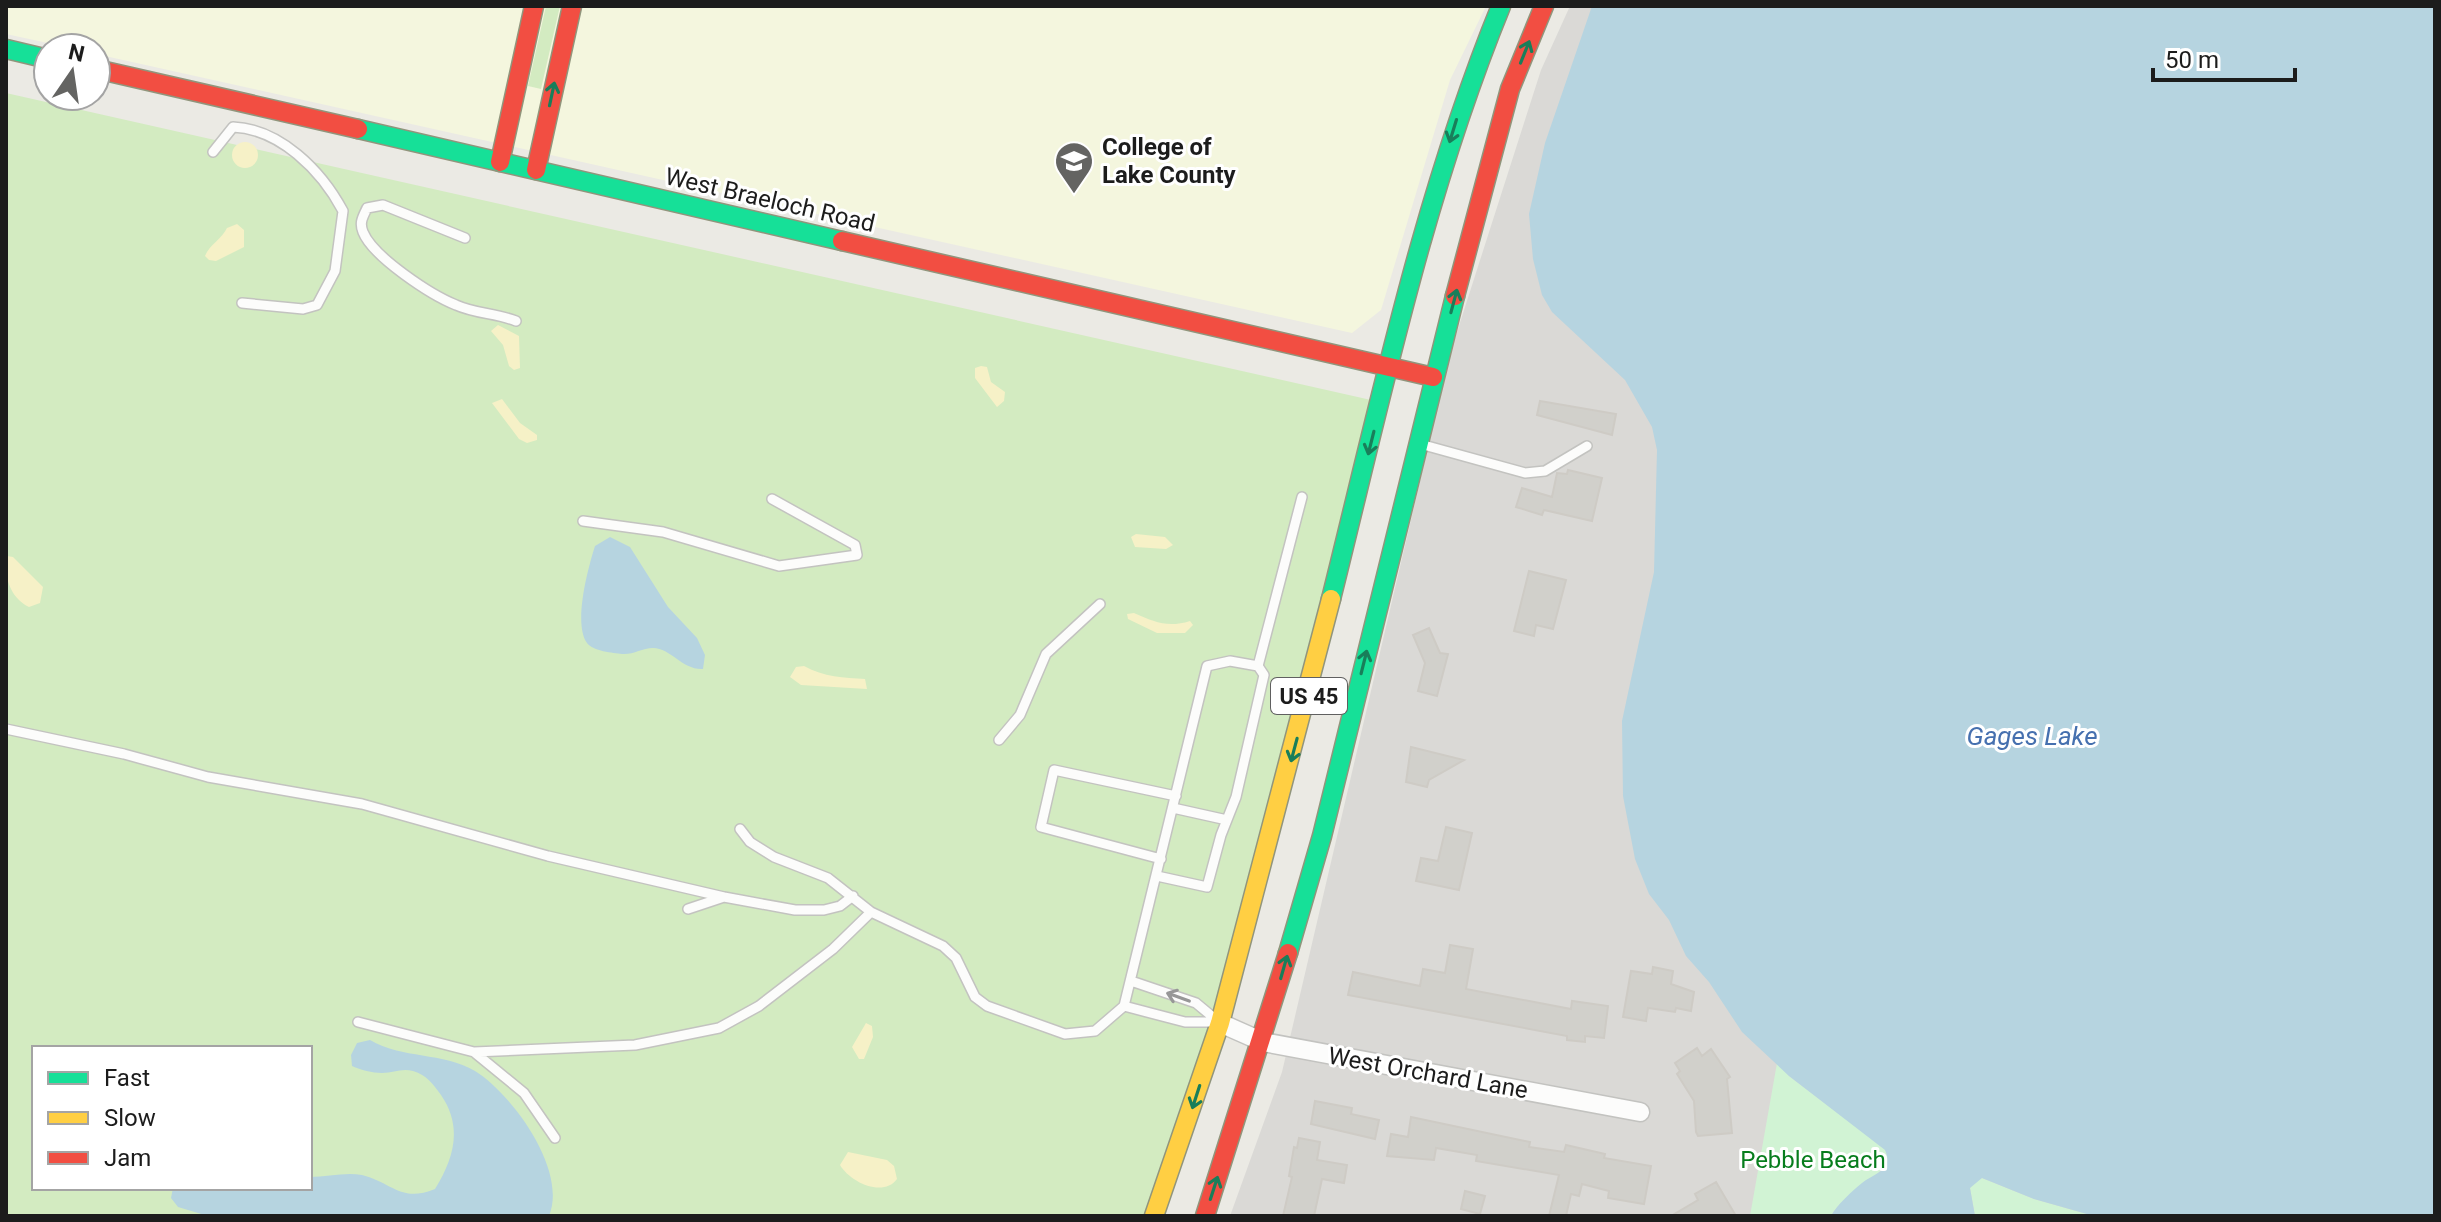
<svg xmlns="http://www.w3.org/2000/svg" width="2441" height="1222" font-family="Roboto,sans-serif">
	<rect width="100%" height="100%" fill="#ebeae4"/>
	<path fill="#dad9d6" d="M1570,6H2435V1216H1230L1282,1072L1449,357L1541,70Z"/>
	<path fill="#f4f6de" d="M6,6H1486L1450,80L1381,310L1352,333L96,54V48H71L6,34Z"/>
	<path fill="#d3ebc1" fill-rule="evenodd" d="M546,6H560L541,89L528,86Z
		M6,93L1371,400L1212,1042L1152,1216H6ZM34,1048H310V1188H34Z"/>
	<path fill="#f6f1c7" d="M232 155a13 13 0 1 1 26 0a13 13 0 1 1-26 0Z
		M237,224L244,230V247L216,261L209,260L205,256C210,244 222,239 227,228Z
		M498,325L519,336L520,368L514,370L509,366L503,345L491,331Z
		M981,366L987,367L991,382L1005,392L1004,401L997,407L975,378V368Z
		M502,399L520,423L537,435V440L527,443L519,439L492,403Z
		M1136,534L1165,537L1173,545L1166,549L1135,547L1131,537Z
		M7,556L13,557L43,587L40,603L29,607C10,598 3,575 7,556Z
		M1134,613C1154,622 1168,628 1190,621L1193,625L1185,633H1157L1128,619L1127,614Z
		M804,666C824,677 844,678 865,679L867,689L801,685L790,677L796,667Z
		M866,1023L872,1026L873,1037L864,1059H859L852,1047Z
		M848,1152L887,1160L894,1166L897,1179C883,1198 850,1182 840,1165Z"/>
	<path fill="#d1f3d4" d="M1777,1063L1789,1076L1885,1149L1888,1157C1880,1183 1844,1192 1831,1216H1750Z
		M1982,1178L2034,1199L2094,1216H1975L1970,1188L1977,1179Z"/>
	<path fill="#b6d4e0" d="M1592,6H2435V1216H2094L2034,1199L1982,1178L1970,1188L1975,1216H1831C1837,1205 1852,1191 1862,1183C1875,1173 1894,1170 1885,1150L1789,1076L1742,1032L1709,982L1686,956L1669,920L1649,894L1635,859L1623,796L1622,721L1654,572L1657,450L1652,427L1625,380L1552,312L1542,295L1533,259L1529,214L1545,143Z
		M610,537L630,547L668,607L697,638L705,655L703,669C682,670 671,648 653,648C642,648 633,655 622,654C613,653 593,651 587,643C573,624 588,568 595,546Z
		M370,1040C402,1059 443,1052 475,1071C512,1094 568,1170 549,1216H208L178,1207L171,1198L173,1188H310V1177C327,1177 345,1172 362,1175C393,1183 401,1203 435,1189C454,1158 463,1127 441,1095C433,1084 427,1075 413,1071C401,1068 394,1073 382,1073C372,1073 361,1070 352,1066L351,1055L357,1043Z"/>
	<path fill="#d1d0cb" stroke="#cecbc5" stroke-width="2" d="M1540,401L1616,414L1612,435L1537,415Z
		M1568,470L1602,478L1592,521L1544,510L1542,515L1516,507L1522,488L1552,497L1557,473L1567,474Z
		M1529,571L1566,580L1553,629L1536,625L1534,636L1514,631Z
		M1429,628L1440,653L1448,654L1437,696L1418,691L1425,663L1413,635Z
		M1411,747L1464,760L1429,780L1427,787L1406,782Z
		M1446,827L1472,833L1459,890L1416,881L1421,858L1438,861Z
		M1450,945L1473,949L1466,989L1571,1009L1572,1001L1608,1006L1604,1038L1585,1036V1042L1567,1040V1036L1348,995L1353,972L1420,986L1423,969L1445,973Z
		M1653,967L1673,971L1671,984L1694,992L1691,1011L1676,1008L1675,1012L1648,1008L1646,1021L1623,1017L1631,971L1652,974Z
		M1697,1048L1702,1056L1711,1049L1730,1077L1727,1079L1732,1133L1698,1136L1696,1132L1694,1101L1677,1074L1680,1071L1675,1063Z
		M1315,1101L1352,1108L1351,1114L1379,1120L1375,1139L1311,1124Z
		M1411,1117L1530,1142L1529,1147L1564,1152L1566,1145L1605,1154L1604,1158L1651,1166L1644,1204L1608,1198L1609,1191L1582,1184L1579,1196L1571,1194L1566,1216H1549L1559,1175L1476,1161L1477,1155L1436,1148L1434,1160L1387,1156L1391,1134L1408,1137Z
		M1299,1138L1320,1142L1317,1160L1347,1165L1344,1183L1322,1179L1314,1216H1283L1292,1177L1289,1176L1294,1147L1297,1148Z
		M1716,1182L1736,1216H1671L1698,1200L1695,1194Z
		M1465,1191L1485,1196L1480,1214L1461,1209Z"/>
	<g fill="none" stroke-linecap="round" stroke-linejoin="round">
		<g stroke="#c3c3c0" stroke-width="12">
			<path id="lane" d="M213,152L233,127C280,129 321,170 343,211L335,271L317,305L303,309L242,303
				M465,238L383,205L367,208C363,217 359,222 363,232C373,257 431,295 456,305C476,314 496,313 516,321
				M1420,444L1525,473L1545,471L1587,446
				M583,521L663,532L779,566L857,555L855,545L772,499
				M6,729L124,754L208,777L362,804L548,856L724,897
				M999,740L1020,715L1046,654L1100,604
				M1173,808L1227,820
				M740,829L750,842L774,857L828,878L871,912L943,946L956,958L975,997L987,1006L1065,1034L1095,1031L1124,1006L1207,666L1230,661L1258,666L1302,497
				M1161,859L1041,827L1054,770L1176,796
				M1157,876L1207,887L1221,835L1236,797L1264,675L1258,666
				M688,909L724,897L795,910H824L840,906L853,896
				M1131,981L1196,1003L1214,1018
				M1124,1006L1185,1022H1217
				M358,1022L474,1052L635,1045L719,1028L759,1006L833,949L871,912
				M474,1052L524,1093L555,1138"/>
		</g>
		<g stroke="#c3c3c0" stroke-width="21">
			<path id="street" d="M1220,1023L1263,1042L1640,1112"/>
		</g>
		<g stroke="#91957c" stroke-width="21">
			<path id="fast" d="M6,49L48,59
				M358,129L842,241
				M1331,599C1381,399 1423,197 1501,6
				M1288,953L1322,836L1455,296"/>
		</g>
		<g stroke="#91957c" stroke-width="21">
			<path id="slow" d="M1154,1216L1220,1023L1331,599"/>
		</g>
		<g stroke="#91957c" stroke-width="21">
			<path id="jam" d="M96,69L358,129
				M500,162L534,6
				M536,170L572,6
				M842,241L1433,377
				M1455,296L1510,89L1544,6
				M1205,1216L1288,953"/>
		</g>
		<use href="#lane" stroke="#fcfcfb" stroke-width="9"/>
		<use href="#street" stroke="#fcfcfb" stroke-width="18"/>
		<use href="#fast" stroke="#16e098" stroke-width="18"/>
		<use href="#slow" stroke="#ffcf43" stroke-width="18"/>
		<use href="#jam" stroke="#f24e42" stroke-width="18"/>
	</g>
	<defs><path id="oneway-shaft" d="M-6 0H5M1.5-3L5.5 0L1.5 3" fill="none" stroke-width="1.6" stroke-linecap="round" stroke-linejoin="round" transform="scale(2)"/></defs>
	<g stroke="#197e5a">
		<use href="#oneway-shaft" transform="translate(1525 52) rotate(-68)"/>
		<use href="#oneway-shaft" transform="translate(552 94) rotate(-78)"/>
		<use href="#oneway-shaft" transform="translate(1453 131) rotate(107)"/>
		<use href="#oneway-shaft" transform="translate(1454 301) rotate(-75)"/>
		<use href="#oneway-shaft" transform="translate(1371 443) rotate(104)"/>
		<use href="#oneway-shaft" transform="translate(1364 662) rotate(-76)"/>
		<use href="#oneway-shaft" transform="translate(1294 750) rotate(105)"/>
		<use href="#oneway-shaft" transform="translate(1284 967) rotate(-74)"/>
		<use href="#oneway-shaft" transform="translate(1196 1097) rotate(108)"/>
		<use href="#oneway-shaft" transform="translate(1214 1188) rotate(-72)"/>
	</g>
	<use stroke="#979797" href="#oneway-shaft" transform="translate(1178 997) rotate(-160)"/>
	<defs>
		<g id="university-pin" transform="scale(2)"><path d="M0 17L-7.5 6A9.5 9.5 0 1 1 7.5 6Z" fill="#646462" stroke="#fff"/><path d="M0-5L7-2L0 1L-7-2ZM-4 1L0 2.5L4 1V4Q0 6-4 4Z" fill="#fff"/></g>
	</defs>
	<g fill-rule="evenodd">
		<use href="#university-pin" x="1074" y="161"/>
	</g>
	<g text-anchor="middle" stroke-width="6" stroke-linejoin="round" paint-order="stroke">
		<rect fill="#fff" stroke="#606060" stroke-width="2" x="1271" y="678" width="76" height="36" rx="6"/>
		<g font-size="22" font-weight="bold" fill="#1c1c1c">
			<text x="1309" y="704">US 45</text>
		</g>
		<g font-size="24" font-weight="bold" fill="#1c1c1c" stroke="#fff" text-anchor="start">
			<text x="1102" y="155">College of<tspan x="1102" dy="28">Lake County</tspan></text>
		</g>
		<g font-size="24" fill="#1c1c1c" stroke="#fff">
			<text transform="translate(770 200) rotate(13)" y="8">West Braeloch Road</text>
			<text transform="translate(1428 1073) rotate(10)" y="8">West Orchard Lane</text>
		</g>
		<g font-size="24" fill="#077d1d" stroke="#fff">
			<text x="1813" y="1168">Pebble Beach</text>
		</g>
		<g font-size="26" font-style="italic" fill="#4670af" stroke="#fff">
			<text x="2032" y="745">Gages Lake</text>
		</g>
	</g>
	<rect width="2441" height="1222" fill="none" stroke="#1c1c1c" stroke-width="16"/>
	<rect x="32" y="1046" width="280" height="144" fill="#ffffff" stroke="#a4a4a4" stroke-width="2"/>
	<rect x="48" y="1072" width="40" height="12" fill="#16e098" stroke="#a4a4a4" stroke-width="2"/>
	<text x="104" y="1086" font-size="24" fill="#1c1c1c">Fast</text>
	<rect x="48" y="1112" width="40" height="12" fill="#ffcf43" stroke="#a4a4a4" stroke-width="2"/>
	<text x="104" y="1126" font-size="24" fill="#1c1c1c">Slow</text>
	<rect x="48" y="1152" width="40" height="12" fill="#f24e42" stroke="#a4a4a4" stroke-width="2"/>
	<text x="104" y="1166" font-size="24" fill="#1c1c1c">Jam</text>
	<g transform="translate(72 72) rotate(13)"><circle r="38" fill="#ffffff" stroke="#a4a4a4" stroke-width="2"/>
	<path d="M0-6L14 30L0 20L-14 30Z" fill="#646462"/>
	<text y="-12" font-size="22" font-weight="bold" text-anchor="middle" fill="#1c1c1c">N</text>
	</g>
	<path d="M2153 68v12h142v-12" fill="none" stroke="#1c1c1c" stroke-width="4"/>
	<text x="2165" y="68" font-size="24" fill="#1c1c1c" stroke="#ffffff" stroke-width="6" paint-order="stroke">50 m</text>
</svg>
